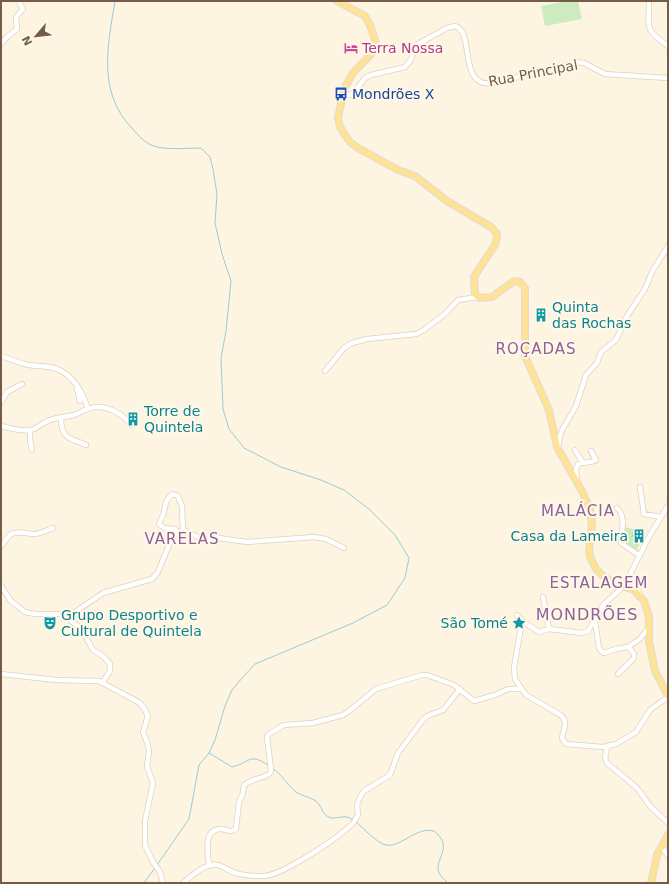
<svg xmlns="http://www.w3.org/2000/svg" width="669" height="884" font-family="'DejaVu Sans',sans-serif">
	<defs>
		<pattern id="park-crowns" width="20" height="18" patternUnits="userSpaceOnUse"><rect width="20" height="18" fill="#cdebbf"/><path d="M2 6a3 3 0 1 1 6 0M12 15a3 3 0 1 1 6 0" fill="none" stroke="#abc29d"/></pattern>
	</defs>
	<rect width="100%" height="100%" fill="#fdf5e1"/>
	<path fill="#cdebbf" d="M568,1H578L582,19L545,26L541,6Z"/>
	<path fill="url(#park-crowns)" d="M624,527L637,530L634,537L639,539L638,542L640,543L636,552L622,543Z"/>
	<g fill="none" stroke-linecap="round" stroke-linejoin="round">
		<path stroke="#9bcad9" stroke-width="1" d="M115,1C108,44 97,91 131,127C136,133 142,140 149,144C161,151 186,148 201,148L210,157L213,169L217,194L215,223L222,254L231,281L226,331L221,358L223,409L229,429L244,448L281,467L321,480L344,490L369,509L395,535L409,558L405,578L387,605L353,623L255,664L243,677L232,690L225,706L215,740L209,753L199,765L189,819L157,865
			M209,753L232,767C250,763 248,752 268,765
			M272,768C282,774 287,785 296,792C302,796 310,797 316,801C321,805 322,813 327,816C335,822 344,812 353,820
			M356,822C363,828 377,843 386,845C400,848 417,826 434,831C455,847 433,861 439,873C441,877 445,880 448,883
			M144,883L155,868"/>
		<g stroke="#e1d1bc" stroke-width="6">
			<path id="minor" d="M649,1C649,29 644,29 668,46
				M1,44L7,37L17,29L16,17L23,9L18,1
				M343,94L348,95L353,94L365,78L371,75L405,67L410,61L418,44L447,28L455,26C476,32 456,90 495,83L577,62L584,63L605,74L668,78
				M1,356C10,359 19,363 28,365C35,366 43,366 50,367C71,371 82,390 88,409
				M325,371L344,348L352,343L367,339L416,334L424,330L446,313L458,300L477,297
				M77,389L80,401
				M1,402L7,392L22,384
				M61,418C61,439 70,438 86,445
				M1,426C10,428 22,432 31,430C38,428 43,422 50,420C58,417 66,417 74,415C80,413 85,409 91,408C106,404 123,414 131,425
				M30,430V440L32,450
				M558,447L561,432L576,406L586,375L597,363L601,352L616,340L627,316L645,289L652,272L668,246
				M575,450L583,463
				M577,480L576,469L578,464C584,461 590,464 596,460L591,451
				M640,487L644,514L661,517
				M617,508C627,518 621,530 621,543L640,556
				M177,532L175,529L164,528L159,524C160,521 162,518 163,515C166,507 164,499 173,494L178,496L182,506L183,531
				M1,546C5,543 6,537 11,534C19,530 26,534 34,534C40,534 47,530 53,528
				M630,575L640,595
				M1,586L11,601L25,612L35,614H66L75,612L103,593L152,579L158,572L171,540L176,533L181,531H185L202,539L219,538L247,542L314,537L326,539L344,548
				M543,597L549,629
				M62,615L81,628L93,650L104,657L110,664V671L102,683
				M517,615L522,621L539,632L549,629L582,633L588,631L604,604L624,586L651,533L668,506
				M522,621L514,667L515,679L526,695L559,714C569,721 564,727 562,738L566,744L603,747L616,744L636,732L650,710L668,697
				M595,621L599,648L601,651L604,653L616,649L628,647L640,639L649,627
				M1,674L56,680L99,681L140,703L144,708L148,716L143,732L147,742L149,751L147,766L153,783L145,821V845L153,862L160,872L163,883
				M618,674L634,658V654L629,647
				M607,747L605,758L607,763L637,788L650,806L668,823
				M661,846L668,856
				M209,865C208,854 202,828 222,829C228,830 231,833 236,829L239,802L243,793L244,785C253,778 262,779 269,774C271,773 271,771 271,769L267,737L269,734L284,725L313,723L343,715L349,711L376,689L422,675H427L454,685L474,701L495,695L508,689H521
				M183,883C191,877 200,867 211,865C220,862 227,871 236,873C244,876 254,876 263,876C282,876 340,837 354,822L358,815L357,805L361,795L364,791L390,775L398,753L422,721L427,716L443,710L460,689"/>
		</g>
		<g stroke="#e1dbd7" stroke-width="8">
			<path id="major" d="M337,1L365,16L370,25L376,43L374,51L353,73L344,89L338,118L340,127L345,135L350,142L358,148L398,170L415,176L447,201L491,227L497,234L496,243L474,277L475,294L480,298L492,297L514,281L520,282L525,288V356L549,410L557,447L582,491L590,509L592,523L589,551L590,557L596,569L604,577L614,583L634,590L644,601L649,616V641L655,671L668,696
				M651,883L657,855L668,835"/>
		</g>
		<use href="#minor" stroke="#fff" stroke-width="4.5"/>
		<use href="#major" stroke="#fee296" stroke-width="6"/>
	</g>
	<defs>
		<g id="hotel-bare" transform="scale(1.08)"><path d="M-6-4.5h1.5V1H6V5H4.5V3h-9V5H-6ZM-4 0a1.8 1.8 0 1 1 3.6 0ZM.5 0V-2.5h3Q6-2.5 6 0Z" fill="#d1479c" stroke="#fff8e8" stroke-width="2.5" paint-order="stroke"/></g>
		<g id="bus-bare" transform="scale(1.08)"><path d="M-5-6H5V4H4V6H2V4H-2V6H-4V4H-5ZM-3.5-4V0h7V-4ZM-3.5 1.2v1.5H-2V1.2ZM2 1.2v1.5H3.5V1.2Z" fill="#1a4fb4" stroke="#fff8e8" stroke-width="2.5" paint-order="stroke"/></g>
		<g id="building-bare" transform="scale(1.08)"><path d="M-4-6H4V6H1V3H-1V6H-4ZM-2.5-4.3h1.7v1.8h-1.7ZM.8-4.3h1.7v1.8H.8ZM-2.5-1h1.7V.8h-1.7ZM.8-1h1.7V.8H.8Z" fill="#0f9aa8" stroke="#fff8e8" stroke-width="2.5" paint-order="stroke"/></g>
		<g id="theatre-bare" transform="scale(1.08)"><path d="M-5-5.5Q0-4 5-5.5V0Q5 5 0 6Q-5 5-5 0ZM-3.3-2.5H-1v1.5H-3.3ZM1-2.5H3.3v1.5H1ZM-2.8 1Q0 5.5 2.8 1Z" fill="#0f9aa8" stroke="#fff8e8" stroke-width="2.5" paint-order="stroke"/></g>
		<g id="sight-bare" transform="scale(1.08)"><path d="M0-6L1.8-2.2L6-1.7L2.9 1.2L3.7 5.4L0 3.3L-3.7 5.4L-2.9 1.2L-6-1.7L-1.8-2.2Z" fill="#0f9aa8" stroke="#fff8e8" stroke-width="2.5" paint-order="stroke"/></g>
	</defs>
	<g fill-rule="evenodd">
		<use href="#hotel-bare" x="351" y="48"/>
		<use href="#bus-bare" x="341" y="94"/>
		<use href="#building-bare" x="541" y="315"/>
		<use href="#building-bare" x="133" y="419"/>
		<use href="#building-bare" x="639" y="536"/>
		<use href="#theatre-bare" x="50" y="623"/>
		<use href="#sight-bare" x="519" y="623"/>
	</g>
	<g text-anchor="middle" stroke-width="4" stroke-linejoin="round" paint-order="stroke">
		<g font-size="14" fill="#b23c85" stroke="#fff8e8" text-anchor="start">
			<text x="362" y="53">Terra Nossa</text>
		</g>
		<g font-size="14" fill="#755c47" stroke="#fff8e8">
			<text transform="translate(533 73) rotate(-11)" y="5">Rua Principal</text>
		</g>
		<g font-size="14" fill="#164399" stroke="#fff8e8" text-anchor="start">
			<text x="352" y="99">Mondrões X</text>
		</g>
		<g font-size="14" fill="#0d838f" stroke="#fff8e8" text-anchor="start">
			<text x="552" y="312">Quinta<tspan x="552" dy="16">das Rochas</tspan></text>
			<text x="144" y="416">Torre de<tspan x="144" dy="16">Quintela</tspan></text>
			<text x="628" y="541" text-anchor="end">Casa da Lameira</text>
			<text x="61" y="620">Grupo Desportivo e<tspan x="61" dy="16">Cultural de Quintela</tspan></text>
			<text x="508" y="628" text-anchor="end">São Tomé</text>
		</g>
		<g font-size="15" letter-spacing="1" fill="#8c6299" stroke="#fff8e8">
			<text x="536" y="354">ROÇADAS</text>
			<text x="578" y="516">MALÁCIA</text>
			<text x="182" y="544">VARELAS</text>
			<text x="599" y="588">ESTALAGEM</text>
		</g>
		<g font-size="16" letter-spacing="1" fill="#8c6299" stroke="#fff8e8">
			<text x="587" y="620">MONDRÕES</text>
		</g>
	</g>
	<rect width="669" height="884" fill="none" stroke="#755c47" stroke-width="4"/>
	<g transform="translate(36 36) rotate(242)" stroke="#fff8e8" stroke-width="3" paint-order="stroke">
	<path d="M0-3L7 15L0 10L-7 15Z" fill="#755c47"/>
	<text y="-6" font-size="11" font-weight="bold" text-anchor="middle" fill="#755c47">N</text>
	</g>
</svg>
